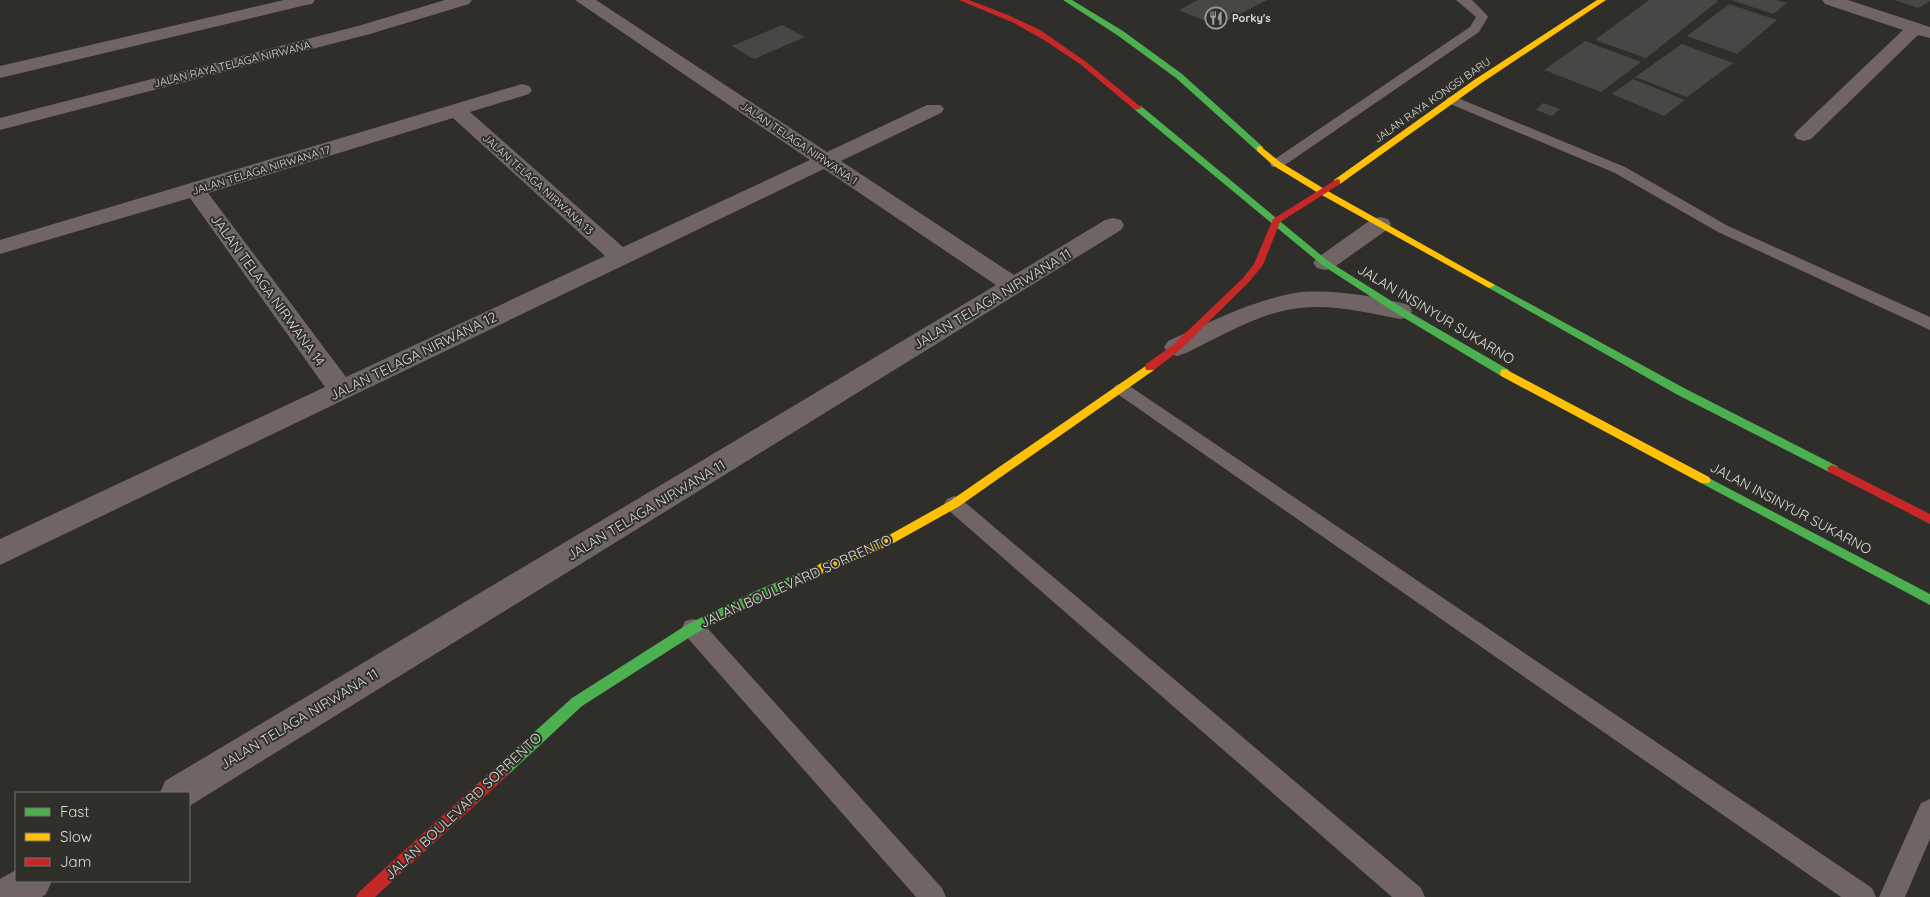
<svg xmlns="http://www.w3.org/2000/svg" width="1930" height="897" font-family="Quicksand,sans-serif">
	<rect width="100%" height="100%" fill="#2f2e2b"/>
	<path fill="#494745" d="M1198,0H1267L1217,26L1179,10Z
		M1649,0H1715L1718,1L1646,58L1595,40Z
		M1731,0H1777L1787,3L1773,14Z
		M1895,0H1930V1L1918,8Z
		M1729,4L1777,20L1737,54L1687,36Z
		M782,25L805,37L754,59L732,46Z
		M1585,41L1641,62L1601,92L1544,70Z
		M1682,44L1733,63L1687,97L1635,77Z
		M1633,79L1685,100L1664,116L1612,94Z
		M1543,103L1560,109L1552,116L1536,110Z"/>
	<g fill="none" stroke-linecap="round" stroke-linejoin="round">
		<path fill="#706465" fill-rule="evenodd" d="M1456,0H1472L1486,14L1488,17L1479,32L1282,167H1272L1270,164L1272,161L1470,27L1476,17Z
			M1453,96L1625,167L1728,226L1930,317V330L1718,232L1615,173L1448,103L1446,100L1448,97Z
			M1122,383L1128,385L1872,888L1876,897H1841L1116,393L1113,389L1116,385Z
			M954,496L961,499L1421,888L1425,897H1392L947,509L944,504L947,499Z
			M693,619L701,621L942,888L946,897H916L685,635L682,628L685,621Z
			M1930,799V839L1905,897H1879L1921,803Z"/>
		<path fill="#706465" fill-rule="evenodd" d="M284,0H315L312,4L306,5L0,78V66Z
			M445,0H472L469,4L370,34L0,130V118L358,26Z
			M575,0H596L827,152L927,105H941L944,109L941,113L841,161L1014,275L1105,220L1113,218L1121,220L1124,225L1121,230L1022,291L191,805L189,806V793H160L165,781L996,285L824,169L0,565V539L325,387L190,198L0,254V240L522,84L529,86L532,90L529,94L470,112L623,247L810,160ZM453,118L605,256L346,377L208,193Z
			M1822,0H1848L1930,27V38L1918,35L1811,139L1804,141L1797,139L1794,135L1797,131L1903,30L1825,4Z
			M1380,217L1388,219L1391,224L1388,229L1333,268L1325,270L1317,268L1313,263L1317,258L1372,219Z
			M1301,292C1337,290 1374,296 1409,305L1412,311L1409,317L1400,319C1368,313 1334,304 1300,308C1260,312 1222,336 1186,353L1177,356L1168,353L1164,347L1168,341C1211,322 1254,299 1301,292Z
			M16,870V881H52L46,894L42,897H0V879Z"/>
		<path fill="#4caf50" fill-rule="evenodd" d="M1063,0H1072L1123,31L1182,74L1263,147V151H1257L1176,78L1117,35Z
			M1135,106H1141L1328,261L1404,309L1509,370L1510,373L1509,376H1501L1396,313L1322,265L1135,110Z
			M1490,282L1684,388L1837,466L1839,469L1837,472H1829L1676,394L1487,287L1485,285L1487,283Z
			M1705,476L1930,594V605L1701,483L1699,480L1701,477Z
			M823,563L827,564L829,568L827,572L766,598L698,632L582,706L509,774L504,776L499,774L497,769L499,764L572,698L688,624L758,590Z"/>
		<path fill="#ffc107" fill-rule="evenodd" d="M1597,0H1606L1480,84L1340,184H1334V180L1474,80Z
			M1260,146L1280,162L1326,190L1495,285L1490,288L1487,287L1320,194L1274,166L1257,151V147Z
			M1150,363L1154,364L1155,367L1154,370L958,507L890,545L827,572L823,573L819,572L817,568L819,564L882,539L950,501Z
			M1505,369L1709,477L1711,480L1709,483H1701L1501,376L1500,373L1501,370Z"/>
		<path fill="#c62828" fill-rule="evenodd" d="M959,0H969L1008,15L1040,30L1085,61L1142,108L1135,110L1080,64L1044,40L1014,23Z
			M1337,179L1340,180V184L1280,222L1263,265L1249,282L1181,349L1154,370H1146L1145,367L1146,364L1173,345L1243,278L1254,264L1273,219Z
			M1833,465L1930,514V524L1829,472L1827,469L1829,466Z
			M504,762L509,764L511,769L509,774L375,897H356L359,892L499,764Z"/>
	</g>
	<defs>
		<g id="restaurant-ring" transform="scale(1.125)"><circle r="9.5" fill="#302f2a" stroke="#9f9e9b" stroke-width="1.5"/><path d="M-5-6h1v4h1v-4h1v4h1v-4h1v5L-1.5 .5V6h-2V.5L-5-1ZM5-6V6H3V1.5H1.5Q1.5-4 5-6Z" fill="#9f9e9b"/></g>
	</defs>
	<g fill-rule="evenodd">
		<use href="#restaurant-ring" x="1216" y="18"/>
	</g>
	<g text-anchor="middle" stroke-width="4" stroke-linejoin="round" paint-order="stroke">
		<g font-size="11" font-weight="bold" fill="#dbdbd8" stroke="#302f2a" text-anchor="start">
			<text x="1232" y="22">Porky's</text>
		</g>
		<g font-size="11" fill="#dbdbd8" stroke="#302f2a">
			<text transform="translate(232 64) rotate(-14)" y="4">JALAN RAYA TELAGA NIRWANA</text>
			<text transform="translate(1432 100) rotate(-35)" y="4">JALAN RAYA KONGSI BARU</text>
			<text transform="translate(799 143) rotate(34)" y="4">JALAN TELAGA NIRWANA 1</text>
			<text transform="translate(261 170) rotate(-17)" y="4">JALAN TELAGA NIRWANA 17</text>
			<text transform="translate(538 184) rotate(42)" y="4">JALAN TELAGA NIRWANA 13</text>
		</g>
		<g font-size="14" fill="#dbdbd8" stroke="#302f2a">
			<text transform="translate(268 290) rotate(54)" y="5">JALAN TELAGA NIRWANA 14</text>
			<text transform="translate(992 299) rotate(-31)" y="5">JALAN TELAGA NIRWANA 11</text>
			<text transform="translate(1436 314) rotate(31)" y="5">JALAN INSINYUR SUKARNO</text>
			<text transform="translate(413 356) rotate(-26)" y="5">JALAN TELAGA NIRWANA 12</text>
			<text transform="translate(1791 508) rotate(28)" y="5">JALAN INSINYUR SUKARNO</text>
			<text transform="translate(646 510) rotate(-31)" y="5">JALAN TELAGA NIRWANA 11</text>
			<text transform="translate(796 581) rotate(-24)" y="5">JALAN BOULEVARD SORRENTO</text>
			<text transform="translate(299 719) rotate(-31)" y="5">JALAN TELAGA NIRWANA 11</text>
			<text transform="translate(463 806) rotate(-43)" y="5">JALAN BOULEVARD SORRENTO</text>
		</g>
	</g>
	<rect x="15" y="792" width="175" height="90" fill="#302f2a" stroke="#747470"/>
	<rect x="25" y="808" width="25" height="8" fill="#4caf50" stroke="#747470"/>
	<text x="60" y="817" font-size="15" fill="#dbdbd8">Fast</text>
	<rect x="25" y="833" width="25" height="8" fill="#ffc107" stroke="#747470"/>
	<text x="60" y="842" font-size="15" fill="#dbdbd8">Slow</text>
	<rect x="25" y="858" width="25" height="8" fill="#c62828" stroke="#747470"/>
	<text x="60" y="867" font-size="15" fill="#dbdbd8">Jam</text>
</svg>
